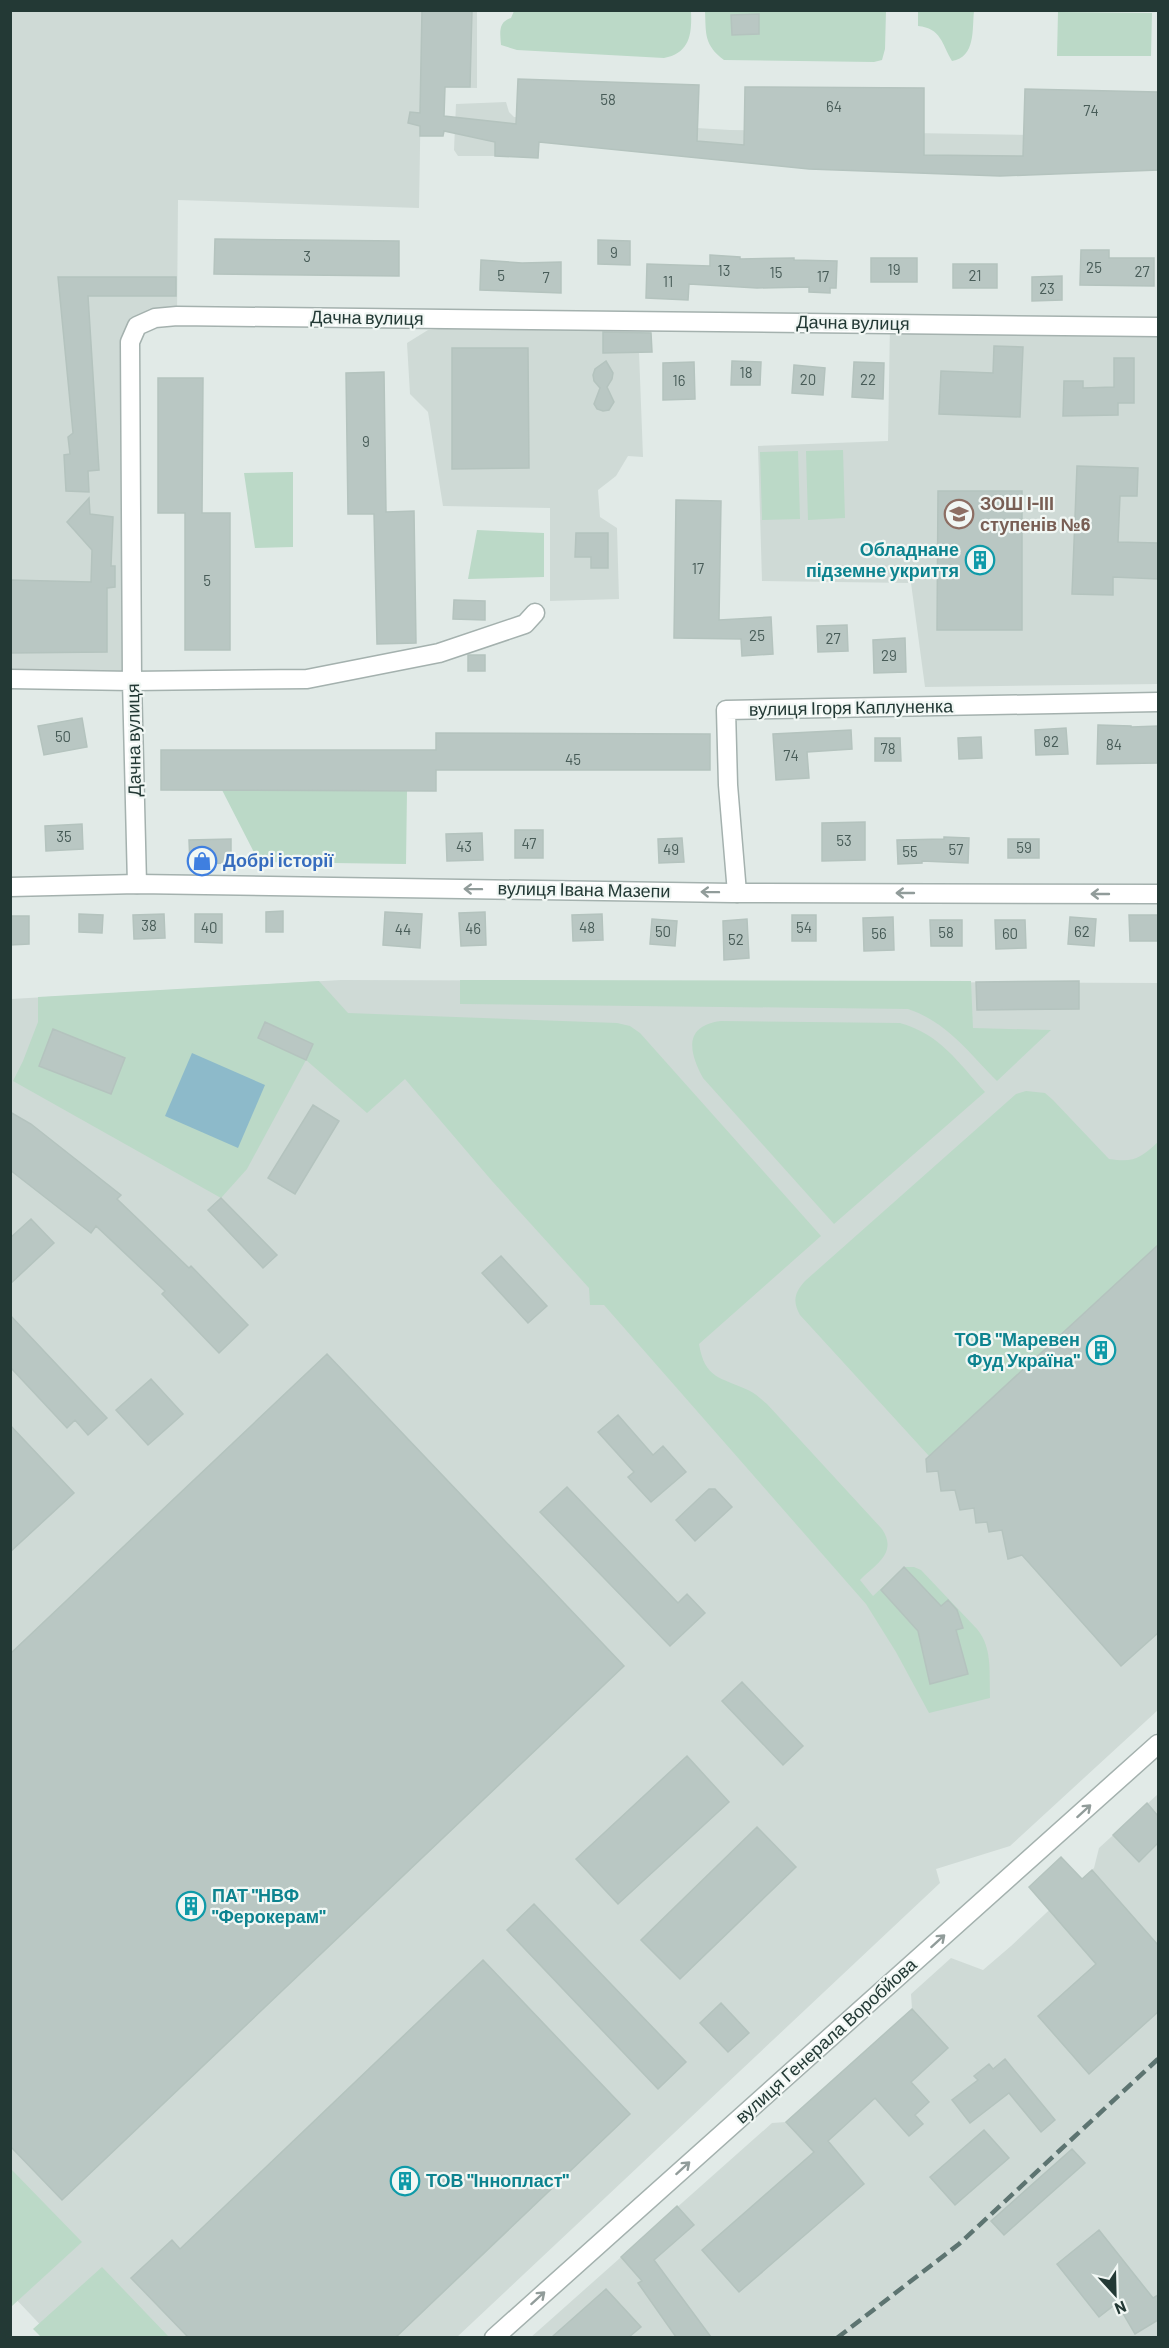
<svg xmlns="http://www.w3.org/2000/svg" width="1169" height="2348" font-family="Barlow,sans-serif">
	<rect width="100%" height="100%" fill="#e1eae7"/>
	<path fill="#cfdad6" d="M11,11H477V88L421,87L419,208L178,200L177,316L137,325L132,681L11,679Z
		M506,102L509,112L514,117L730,130L1158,137V170L1000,176L809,169L539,142L538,158L495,156H458L454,150L456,104Z
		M890,324L1158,333V684L925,687L911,583L762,581L758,446L888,441Z
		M450,328L651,329L652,352H639L643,457L628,456L616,476L598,490L600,517L617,528L619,599L550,601V508L443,506L428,412L410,394L407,343L428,330Z
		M341,980L1158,983V1710L1010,1846L936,1869L940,1883L457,2337H52L11,2294V999Z
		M1158,1794V2337L530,2338L772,2123L786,2122L912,2009L911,1994L951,1958L983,1970L1011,1946L1094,1868L1099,1848Z"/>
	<path fill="#bbd9c7" d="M514,11H691C692,34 690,53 664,58L517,50L501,45C500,33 498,22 511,18Z
		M705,11H886L885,49L882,60L874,62L724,60C704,45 706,34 705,11Z
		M918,11H974C972,29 976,57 952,61C942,44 941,28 918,26Z
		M1058,12L1152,13L1151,56H1057Z
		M843,450L845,518L808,520L806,451Z
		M798,451L800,519L762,520L760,452Z
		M293,472V547L255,548L244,473Z
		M477,530L544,533V577L468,579Z
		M222,790L407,791L406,864L259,862Z
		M460,980L971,981L973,1028L1051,1030L997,1081C969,1053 947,1022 908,1009L460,1004Z
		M319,981L348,1013L617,1023L630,1026L640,1033L821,1236L699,1344C705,1379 720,1377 748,1390C755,1393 761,1399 767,1404L882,1529C898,1553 876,1564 860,1580L873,1596L904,1567H914L921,1570L977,1629C993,1648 989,1675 990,1698L929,1713L896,1652L866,1604L604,1305H590L589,1288L492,1181L405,1079L367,1113L306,1060L247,1169L221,1198L13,1081L23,1061L38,1022V997Z
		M721,1021L900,1023C940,1034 958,1062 985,1092L834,1224L703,1078C689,1052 683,1026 721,1021Z
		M1026,1091L1045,1093L1053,1100L1109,1159C1135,1163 1140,1158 1158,1142V1245L929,1456L800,1315C792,1301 795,1292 805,1281L1016,1094Z
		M11,2169L82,2242L12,2306L10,2305Z
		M102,2267L169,2337H41L33,2329Z"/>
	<path fill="#8dbaca" d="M192,1053L265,1085L238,1148L165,1116Z"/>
	<path fill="#b9c7c3" stroke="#b4c3be" stroke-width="1.5" d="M422,10H472L470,87H445L444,116L516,124L518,79L699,85L697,141L744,145L745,87L924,88V155L1023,156L1025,89L1158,92V170L1000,176L809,169L539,142L538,158L495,156V142L444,131L443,136H420V126L408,123L410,112L420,113Z
		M759,14V34L732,35L731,15Z
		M215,239L399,241V276L214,274Z
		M598,240L630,241V265L598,264Z
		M1081,250H1109V258H1154V286L1080,285Z
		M710,255L740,257V259L794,258V260L837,261L836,288H830V293L809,292V287L757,288L689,284L688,300L646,298L647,264L710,266Z
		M871,258H917V282H871Z
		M481,260L522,263L561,262V293L480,290Z
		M953,264H997V288H953Z
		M1062,276V300L1032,301V277Z
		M58,277H176V296H88L99,470L88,471L89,492L66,491L64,455L70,454L68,437L73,433Z
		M603,332L651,333L652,352L603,353Z
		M994,346L1023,347L1020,417L939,414L941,371L993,373Z
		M452,348H528L529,468L452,469Z
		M1114,358H1134V403H1118V415L1063,416L1064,381H1083V388L1114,387Z
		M606,361L613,373L612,379L607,387L614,402L609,410L603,411L597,409L594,404L600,388L594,381L593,375L595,369Z
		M732,361L761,362L760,385H731Z
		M694,362L695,399L663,400V363Z
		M854,362L884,363L883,399L852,397Z
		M794,365L825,368L823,395L792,393Z
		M384,372L386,512L414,511L416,643L377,644L374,514H348L346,373Z
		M158,378H203L202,513H230V650H185V513H158Z
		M1077,466L1138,468L1137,496H1120L1118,542L1158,543V579L1113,577V595L1072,594Z
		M938,491H1022V630H937Z
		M89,498L90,514L113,517L111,566H115V587L107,588V652L10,653V580L91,582L92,550L67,522Z
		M676,500L721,501L719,620L771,617L773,654L742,656L741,639L674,638Z
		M576,533H608V568H591V557H575Z
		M454,600L485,601V620L453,619Z
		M847,625L848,651L818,652L817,626Z
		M905,638L906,672L874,673L873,640Z
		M468,655H485V671H468Z
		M82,718L87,747L44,755L38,726Z
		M1098,725L1131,726V727L1158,726V763L1097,764Z
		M1066,728L1068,754L1036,755L1035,730Z
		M851,730L852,749L807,752L809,778L776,780L773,734Z
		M436,733L710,734V770H436V791L161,790V750H436Z
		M981,737L982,758L959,759L958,738Z
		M875,738H900L901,761H875Z
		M865,822V860L822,861V823Z
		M82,824L83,849L46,851L45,826Z
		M515,830H543V858H515Z
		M482,833L483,860L447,861L446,834Z
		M944,837L969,838L968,863L922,861V863L898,864L897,840L944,839Z
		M682,838L684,862L659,863L658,839Z
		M231,839V863L190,864L189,840Z
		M1008,839H1039V858H1008Z
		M283,911V932H266V912Z
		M385,912L422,914L420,948L383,945Z
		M485,912L486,945L461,946L459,913Z
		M79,914L103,915L102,933L79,932Z
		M164,914L165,938L134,939L133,915Z
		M195,914H222V943L195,942Z
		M602,914L603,940L573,941L572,915Z
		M792,915H816V941H792Z
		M1129,915H1158V941H1130Z
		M10,916H29V944L10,945Z
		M893,917L894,950L864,951L863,918Z
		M1070,917L1096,919L1094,946L1068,944Z
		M652,919L677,921L675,946L650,944Z
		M747,919L749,958L724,960L723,921Z
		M930,920H962V946H931Z
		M995,920H1025L1026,948L996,949Z
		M1079,981V1009L977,1010L976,982Z
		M265,1022L313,1044L306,1060L258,1038Z
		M53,1029L125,1058L111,1094L39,1066Z
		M313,1105L339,1121L295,1194L268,1178Z
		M10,1112L31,1124L121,1195L117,1199L189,1268L191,1266L248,1325L219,1353L162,1294L165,1291L96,1226L91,1233L10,1170Z
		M221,1198L277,1255L263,1268L208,1210Z
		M31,1219L54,1243L10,1284V1238Z
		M1158,1245V1633L1121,1666L1022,1555L1008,1559L1002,1530L989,1532L987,1522L976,1523L974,1508L960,1510L955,1490L941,1491L938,1471L927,1472L926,1459Z
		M501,1256L547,1306L528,1323L482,1273Z
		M10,1315L107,1418L88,1435L75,1420L67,1428L10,1367Z
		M327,1354L624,1666L62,2200L10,2146V1654Z
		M151,1379L183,1414L148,1445L116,1410Z
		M618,1415L653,1455L663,1446L686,1472L651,1502L628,1477L634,1472L598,1432Z
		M10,1425L74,1493L10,1552Z
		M567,1487L678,1603L687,1594L705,1613L670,1646L540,1512Z
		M709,1489H715L732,1507L695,1541L676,1520Z
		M904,1567L941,1606L948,1600L957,1610L963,1628L956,1630L968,1674L930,1684L918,1631L881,1590Z
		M742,1682L803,1746L783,1765L722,1701Z
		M687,1756L729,1802L618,1904L576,1859Z
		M1147,1803L1158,1816V1843L1139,1862L1113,1835Z
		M757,1827L796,1867L680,1979L641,1940Z
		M1061,1857L1082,1879L1092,1870L1158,1945V2012L1089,2074L1038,2016L1096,1964L1029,1887Z
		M534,1904L686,2062L658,2089L507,1930Z
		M483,1960L630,2114L396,2337H188L131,2278L172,2240L180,2249Z
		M721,2003L749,2033L728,2052L700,2023Z
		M912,2009L948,2048L911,2082L929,2102L915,2115L923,2124L909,2136L875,2098L828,2141L864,2184L739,2292L702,2250L814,2152L786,2122Z
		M1005,2059L1055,2120L1041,2132L1009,2093L970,2123L952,2100L978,2080L974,2076L989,2064L993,2069Z
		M984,2130L1009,2158L955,2205L930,2177Z
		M1072,2149L1085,2163L1004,2235L991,2221Z
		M677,2206L694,2225L654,2260L711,2337H676L638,2283L642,2281L621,2257Z
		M1099,2230L1153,2298L1158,2295V2320L1135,2334L1117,2303L1099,2317L1057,2264Z
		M606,2289L641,2327L629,2337H552Z"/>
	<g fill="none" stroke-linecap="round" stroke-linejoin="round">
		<g stroke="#a4b1ae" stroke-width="21">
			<path id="minor" d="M10,679L132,681L307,679L439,653L525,624L535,613
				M137,884L132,681L130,342L137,326L155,318L177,316L1158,327
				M737,893L728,785L726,710L1158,702"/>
		</g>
		<g stroke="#a4b1ae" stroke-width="21">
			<path id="tertiary" d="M10,887L137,884L732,893L1158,894
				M494,2338L1158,1744"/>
		</g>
		<use href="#minor" stroke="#fff" stroke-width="18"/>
		<use href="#tertiary" stroke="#fff" stroke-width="18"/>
		<path stroke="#5d7471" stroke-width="4.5" stroke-dasharray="12 6" stroke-linecap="butt" d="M837,2338L959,2244L1158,2059"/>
	</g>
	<defs><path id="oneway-shaft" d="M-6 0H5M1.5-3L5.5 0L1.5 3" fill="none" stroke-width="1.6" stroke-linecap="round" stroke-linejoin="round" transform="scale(1.5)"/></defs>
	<g stroke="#919c9a">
		<use href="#oneway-shaft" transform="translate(473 889) rotate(-179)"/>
		<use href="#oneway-shaft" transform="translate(710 892) rotate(-179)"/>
		<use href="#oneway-shaft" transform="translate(905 893) rotate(-180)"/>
		<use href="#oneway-shaft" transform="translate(1100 894) rotate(-180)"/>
		<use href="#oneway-shaft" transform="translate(1084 1811) rotate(-42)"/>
		<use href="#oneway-shaft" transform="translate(938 1941) rotate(-42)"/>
		<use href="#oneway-shaft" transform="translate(683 2168) rotate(-42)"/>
		<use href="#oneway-shaft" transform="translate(538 2298) rotate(-42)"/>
	</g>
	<defs>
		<g id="school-ring" transform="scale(1.5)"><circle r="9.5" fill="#f1f7f4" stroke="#8d6e63" stroke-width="1.5"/><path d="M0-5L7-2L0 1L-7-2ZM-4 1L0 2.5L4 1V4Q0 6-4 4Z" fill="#8d6e63"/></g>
		<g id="building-ring" transform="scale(1.5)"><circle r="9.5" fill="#f1f7f4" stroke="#0f9aa8" stroke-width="1.5"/><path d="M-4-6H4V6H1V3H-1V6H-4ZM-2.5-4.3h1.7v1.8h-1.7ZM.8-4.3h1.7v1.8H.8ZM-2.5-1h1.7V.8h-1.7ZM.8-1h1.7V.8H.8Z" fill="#0f9aa8"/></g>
		<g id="shop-ring" transform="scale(1.5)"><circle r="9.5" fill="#f1f7f4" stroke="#3f7fe0" stroke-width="1.5"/><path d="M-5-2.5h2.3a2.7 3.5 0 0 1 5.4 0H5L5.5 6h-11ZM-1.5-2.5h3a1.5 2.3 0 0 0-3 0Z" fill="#3f7fe0"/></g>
	</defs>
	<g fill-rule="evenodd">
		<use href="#school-ring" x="959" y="514"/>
		<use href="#building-ring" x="980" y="560"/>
		<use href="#shop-ring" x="202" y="861"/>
		<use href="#building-ring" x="1101" y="1350"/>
		<use href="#building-ring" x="191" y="1906"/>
		<use href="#building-ring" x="405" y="2181"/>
	</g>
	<g text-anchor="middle" stroke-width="4.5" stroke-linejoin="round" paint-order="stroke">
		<g font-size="15" fill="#485c58">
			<text x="608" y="105">58</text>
			<text x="834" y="112">64</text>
			<text x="1091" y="116">74</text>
			<text x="614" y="258">9</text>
			<text x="307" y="262">3</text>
			<text x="1094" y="273">25</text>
			<text x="894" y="275">19</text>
			<text x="724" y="276">13</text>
			<text x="1142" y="277">27</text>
			<text x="776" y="278">15</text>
			<text x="501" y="281">5</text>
			<text x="975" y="281">21</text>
			<text x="823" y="282">17</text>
			<text x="546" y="283">7</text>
			<text x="668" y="287">11</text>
			<text x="1047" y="294">23</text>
			<text x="746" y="378">18</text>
			<text x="808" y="385">20</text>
			<text x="868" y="385">22</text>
			<text x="679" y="386">16</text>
			<text x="366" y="447">9</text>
			<text x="698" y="574">17</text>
			<text x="207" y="586">5</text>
			<text x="757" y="641">25</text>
			<text x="833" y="644">27</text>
			<text x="889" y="661">29</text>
			<text x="63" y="742">50</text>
			<text x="1051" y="747">82</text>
			<text x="1114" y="750">84</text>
			<text x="888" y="754">78</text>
			<text x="791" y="761">74</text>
			<text x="573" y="765">45</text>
			<text x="64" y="842">35</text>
			<text x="844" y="846">53</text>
			<text x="529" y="849">47</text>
			<text x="464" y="852">43</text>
			<text x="1024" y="853">59</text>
			<text x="671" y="855">49</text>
			<text x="956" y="855">57</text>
			<text x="910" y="857">55</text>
			<text x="149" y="931">38</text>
			<text x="209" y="933">40</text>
			<text x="587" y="933">48</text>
			<text x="804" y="933">54</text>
			<text x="473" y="934">46</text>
			<text x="403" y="935">44</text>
			<text x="663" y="937">50</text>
			<text x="1082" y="937">62</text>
			<text x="946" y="938">58</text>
			<text x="879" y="939">56</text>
			<text x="1010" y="939">60</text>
			<text x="736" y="945">52</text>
		</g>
		<g font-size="18" fill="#233935" stroke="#f1f7f4">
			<text transform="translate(367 318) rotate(1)" y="6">Дачна вулиця</text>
			<text transform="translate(853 323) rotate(1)" y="6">Дачна вулиця</text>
			<text transform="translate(851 708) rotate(-1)" y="6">вулиця Ігоря Каплуненка</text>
			<text transform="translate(134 740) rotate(-91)" y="6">Дачна вулиця</text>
			<text transform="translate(584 890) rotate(1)" y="6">вулиця Івана Мазепи</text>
			<text transform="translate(826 2041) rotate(-42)" y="6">вулиця Генерала Воробйова</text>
		</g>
		<g font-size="18" font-weight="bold" fill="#785e54" stroke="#f1f7f4" text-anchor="start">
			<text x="980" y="510">ЗОШ І-ІІІ<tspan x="980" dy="21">ступенів №6</tspan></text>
		</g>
		<g font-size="18" font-weight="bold" fill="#0d838f" stroke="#f1f7f4" text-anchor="end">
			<text x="959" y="556">Обладнане<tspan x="959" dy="21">підземне укриття</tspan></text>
			<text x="1080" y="1346">ТОВ "Маревен<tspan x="1080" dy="21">Фуд Україна"</tspan></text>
			<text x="212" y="1902" text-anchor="start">ПАТ "НВФ<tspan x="212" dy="21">"Ферокерам"</tspan></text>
			<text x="426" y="2187" text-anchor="start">ТОВ "Іннопласт"</text>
		</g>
		<g font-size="18" font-weight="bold" fill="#366cbe" stroke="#f1f7f4" text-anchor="start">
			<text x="223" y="867">Добрі історії</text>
		</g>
	</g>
	<rect width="1169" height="2348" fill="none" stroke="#233935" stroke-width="24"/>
	<g transform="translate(1115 2294) rotate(158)" stroke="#f1f7f4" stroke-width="4.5" paint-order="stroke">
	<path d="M0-4.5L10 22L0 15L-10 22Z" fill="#233935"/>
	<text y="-9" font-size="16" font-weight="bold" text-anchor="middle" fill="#233935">N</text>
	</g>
</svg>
